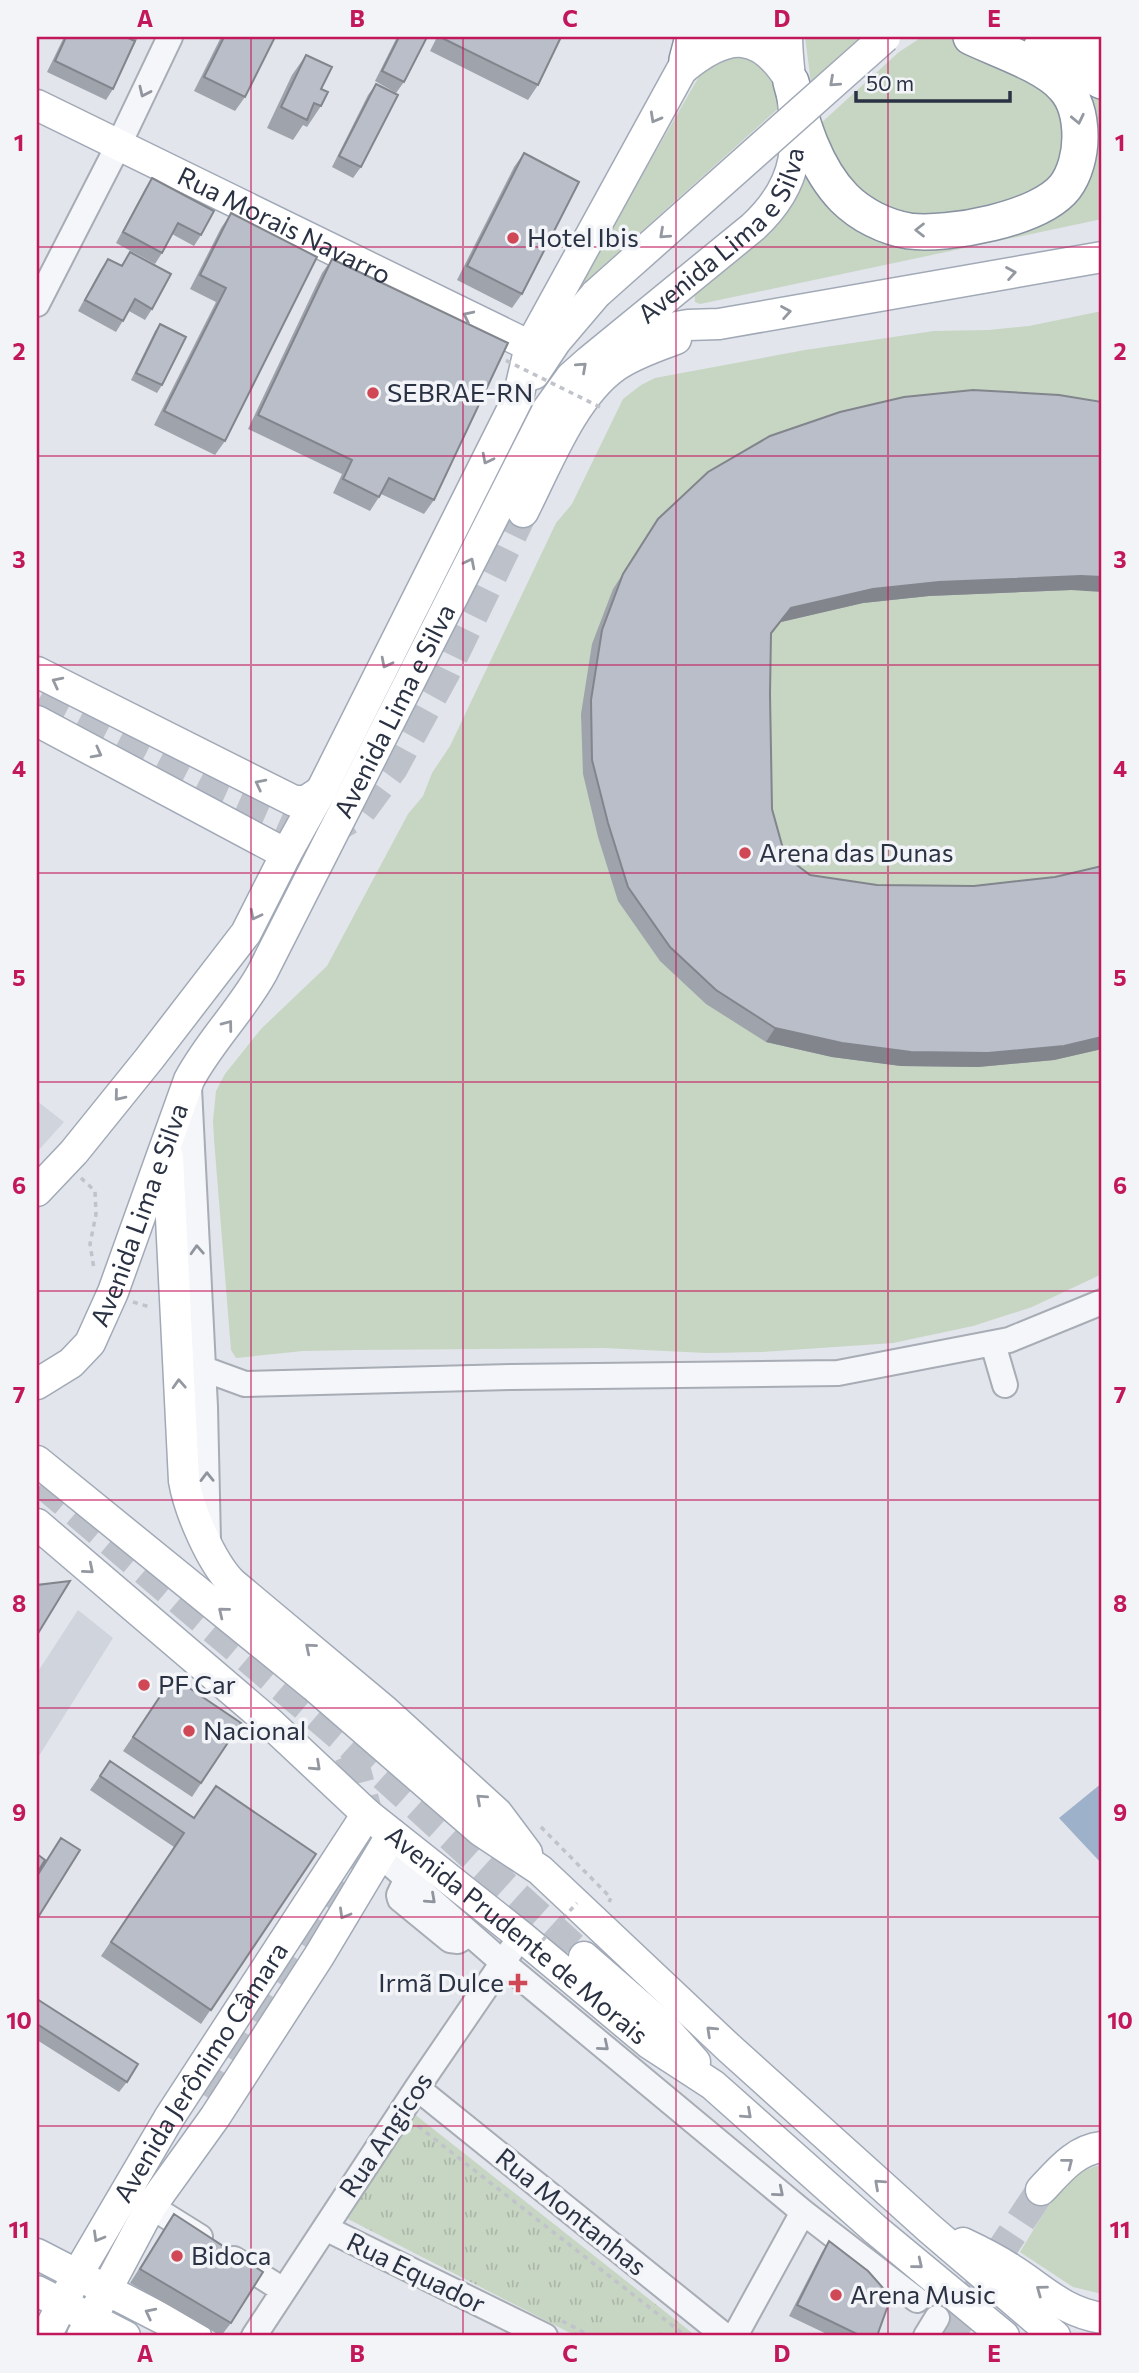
<svg xmlns="http://www.w3.org/2000/svg" width="1139" height="2373" font-family="Commissioner,sans-serif">
	<defs>
		<pattern id="park-tufts" width="24" height="20" patternUnits="userSpaceOnUse" patternTransform="scale(1.75)"><rect width="24" height="20" fill="#c7d5c3"/><path d="M3 7l-1-3M5 7V3M7 7l1-3M15 17l-1-3M17 17v-4M19 17l1-3" fill="none" stroke="#abb7a9"/></pattern>
	</defs>
	<rect width="100%" height="100%" fill="#e2e5eb"/>
	<path fill="#d0d4dd" d="M37,1101L64,1122L37,1152Z
		M78,1610L113,1638L37,1759V1673Z"/>
	<path fill="#c7d5c3" d="M805,37H862L811,83Z
		M922,37H956L1049,85L1066,126L1062,166L1040,195L926,221L881,211L837,170L820,124L899,52Z
		M726,52L767,59L781,106L575,291L708,61Z
		M1084,92L1102,95V219L700,304L695,302L694,289L804,160L866,233L1056,214C1078,203 1096,179 1096,152C1097,135 1088,110 1084,92Z
		M1102,311V1274L1032,1307L973,1326L893,1343L761,1352L706,1353L604,1348L357,1350L303,1351L236,1358L231,1350L214,1139L213,1121L216,1091L225,1074L261,1029L327,966L408,814L423,796L432,773L450,746L556,523L572,504L623,399L641,385L655,378L805,350L934,331L989,330L1029,326Z
		M1102,2165V2294L1073,2287L1020,2252C1041,2220 1062,2171 1102,2165Z"/>
	<path fill="url(#park-tufts)" d="M413,2113L696,2336H576L348,2219Z"/>
	<path fill="#9db1cb" d="M1102,1783V1864L1059,1818Z"/>
	<g fill="none" stroke-linecap="round" stroke-linejoin="round">
		<path stroke="#bdc1c9" stroke-width="30" stroke-dasharray="30 15" stroke-linecap="butt" d="M37,703L212,794L280,824L311,833L336,827L359,814L393,768L445,673L523,512
			M42,1483L342,1738L584,1957
			M205,2096L355,1859L369,1818L357,1774L345,1745
			M950,2336L1004,2246L1041,2190"/>
		<g stroke="#a7acb5" stroke-width="28">
			<path id="minor" d="M37,304L118,146L170,37
				M189,1088L205,1407L208,1541
				M993,1344L1005,1385
				M204,1369L245,1384L511,1377L838,1373L1009,1340L1102,1302
				M379,1854L502,1962L803,2212L917,2300
				M407,1878L399,1895L400,1899L450,1940L458,1941L470,1934
				M417,2088L725,2336
				M136,2197L200,2237
				M325,2228L545,2336
				M234,2259L283,2290
				M254,2336L417,2088L512,1949
				M735,2336L803,2212
				M926,2336L937,2318"/>
		</g>
		<g stroke="#a1a9b7" stroke-width="33">
			<g id="major">
				<path d="M684,68C728,32 760,30 791,82"/>
				<path id="s1" d="M37,105L530,346"/>
				<path d="M620,337L688,325L719,324L1102,257"/>
				<path d="M534,374L556,341L596,294"/>
				<path d="M523,512C547,465 573,396 616,366C633,354 657,346 676,339"/>
				<path d="M37,672L294,801H306L321,791"/>
				<path d="M37,721L286,854"/>
				<path d="M168,1157L184,1481C189,1510 211,1562 232,1583L385,1711L497,1813L527,1853"/>
				<path d="M37,1191L74,1152L149,1059L246,933L286,854L321,791L518,398L530,346L698,40"/>
				<path id="s2" d="M37,1384L71,1363L90,1343L113,1292L189,1080C209,1042 241,1011 262,973L548,409L571,377L589,361L753,227C820,165 788,113 787,37"/>
				<path d="M37,1461L314,1686L481,1831L540,1870L729,2048L930,2229L1055,2336"/>
				<path id="s3" d="M37,1524L270,1723L367,1814L522,1937L650,2044L713,2085L876,2230L1004,2336"/>
				<path d="M584,1957L662,2025L695,2062"/>
				<path d="M1041,2190C1059,2171 1075,2150 1102,2147"/>
				<path d="M963,2243C980,2251 996,2259 1011,2269C1043,2289 1063,2312 1102,2318"/>
				<path d="M37,2254L196,2336"/>
				<path d="M37,2291L125,2336"/>
				<path id="s4" d="M46,2336L77,2275L169,2118L367,1814"/>
				<path d="M82,2336L151,2206L215,2117L319,1956L392,1834"/>
			</g>
		</g>
		<g stroke="#8992a2" stroke-width="38">
			<path id="highway" d="M1072,37L1102,51
				M1041,48L1102,81
				M687,60L693,37
				M791,82C802,123 814,167 844,198C861,215 885,227 909,231C948,236 1040,219 1065,187C1075,174 1080,154 1080,137C1080,120 1076,100 1064,87C1045,65 998,50 971,37"/>
		</g>
		<path stroke="#c0c3ca" stroke-width="3.5" stroke-dasharray="5 5" stroke-linecap="butt" d="M81,1178L95,1191L96,1214L90,1244L94,1269
			M133,1302L150,1307
			M541,1827L611,1898L609,1902
			M418,2126L682,2333
			M562,2321L591,2336"/>
		<use href="#minor" stroke="#f5f6f9" stroke-width="24"/>
		<use href="#major" stroke="#fff" stroke-width="30"/>
		<use href="#highway" stroke="#fff" stroke-width="35"/>
		<g stroke="#a1a9b7" stroke-width="33" stroke-linecap="butt">
			<path id="major-bridge" d="M596,294L885,37"/>
		</g>
		<path stroke="#c0c3ca" stroke-width="3.5" stroke-dasharray="5 5" stroke-linecap="butt" d="M497,356L602,408
			M529,1955L577,1903"/>
		<use href="#major-bridge" stroke="#fff" stroke-width="30"/>
	</g>
	<path fill="#9fa3ac" d="M64,37H138L113,89L106,100L47,72Z
		M221,37H275L245,97L235,111L194,91Z
		M397,37H427L404,82L396,93L375,81Z
		M437,37H561L538,85L528,100L430,51Z
		M306,55L321,89V106L307,127L303,125L293,140L267,128L292,75Z
		M376,84L361,167L353,178L332,167L368,95Z
		M524,153L522,294L512,308L457,280L514,167Z
		M152,178L201,235L194,246L172,234L162,253L155,264L116,243L145,189Z
		M231,213L225,441L215,455L154,425L216,302L190,289L221,228Z
		M130,252L152,309L145,320L129,311L116,332L78,311L101,269L108,259L121,266Z
		M332,259L434,500L424,514L381,494L370,511L333,493L342,474L248,429L322,273Z
		M160,324L162,385L157,393L131,380L155,331Z
		M658,519L1071,590L929,596L863,603L781,622L771,635L770,694L772,809L785,856L810,875L877,885L974,886L1055,877L1102,866V1049L1054,1060L978,1067L901,1066L832,1057L766,1042L706,1004L660,961L618,901L598,837L583,774L581,714L592,644L613,589Z
		M173,1677L241,1723L192,1797L123,1751Z
		M110,1761L193,1818L316,1854L201,2024L101,1956L174,1847L90,1790Z
		M37,1999L127,2082L119,2092L37,2040Z
		M174,2214L231,2323L221,2336L130,2283Z
		M829,2241L877,2336H831L789,2316L822,2252Z"/>
	<path fill="#82858c" d="M1081,576L1102,577V592L1071,590L929,596L863,603L781,622L761,647L791,608L873,589L939,582Z
		M775,1028L1102,1037V1049L1054,1060L978,1067L901,1066L832,1057L766,1042Z"/>
	<path fill="#b9bec8" stroke="#82858c" stroke-width="2" d="M66,37H126L135,41L113,89L55,61Z
		M224,37H275L245,97L204,77Z
		M399,37H427L404,82L382,71Z
		M440,37H561L538,85Z
		M306,55L332,67L321,89L328,92L321,106L314,103L307,120L281,107Z
		M376,84L398,95L361,167L339,156Z
		M524,153L579,182L522,294L467,266Z
		M152,178L214,211L201,235L178,223L162,253L123,232Z
		M231,213L317,257L225,441L164,411L226,288L200,275Z
		M130,252L171,274L152,309L135,299L123,321L85,300L108,259L122,266Z
		M332,259L508,343L434,500L389,478L379,497L343,479L352,460L258,415Z
		M160,324L186,337L162,385L136,373Z
		M973,390L1059,395L1102,402V577L1081,576L939,582L873,589L791,608L771,633L770,694L772,809L785,856L810,875L877,885L974,886L1055,877L1102,866V1037L1064,1046L988,1053L911,1052L842,1043L775,1028L716,990L670,947L628,887L608,823L592,760L591,700L602,630L623,574L658,519L708,472L770,436L840,412L904,397Z
		M70,1581L37,1635V1585Z
		M173,1677L241,1723L201,1783L133,1737Z
		M110,1761L194,1818L216,1786L316,1854L211,2010L111,1942L184,1833L100,1776Z
		M61,1838L80,1850L37,1919V1876Z
		M37,1854L45,1860L37,1873Z
		M37,1999L138,2064L127,2082L37,2024Z
		M174,2214L263,2272L231,2323L140,2269Z
		M829,2241L868,2271L891,2297L877,2336H861L797,2305Z"/>
	<defs><path id="oneway-chevron" d="M-2-3.5L2.5 0L-2 3.5" fill="none" stroke-width="1.6" stroke-linecap="round" stroke-linejoin="round" transform="scale(1.75)"/></defs>
	<g stroke="#9498a1">
		<use href="#oneway-chevron" transform="translate(834 82) rotate(138)"/>
		<use href="#oneway-chevron" transform="translate(655 118) rotate(119)"/>
		<use href="#oneway-chevron" transform="translate(1078 119) rotate(78)"/>
		<use href="#oneway-chevron" transform="translate(920 230) rotate(180)"/>
		<use href="#oneway-chevron" transform="translate(664 234) rotate(138)"/>
		<use href="#oneway-chevron" transform="translate(1011 273) rotate(-10)"/>
		<use href="#oneway-chevron" transform="translate(786 312) rotate(-10)"/>
		<use href="#oneway-chevron" transform="translate(468 316) rotate(-154)"/>
		<use href="#oneway-chevron" transform="translate(582 367) rotate(-42)"/>
		<use href="#oneway-chevron" transform="translate(487 459) rotate(117)"/>
		<use href="#oneway-chevron" transform="translate(470 563) rotate(-63)"/>
		<use href="#oneway-chevron" transform="translate(386 663) rotate(117)"/>
		<use href="#oneway-chevron" transform="translate(57 682) rotate(-153)"/>
		<use href="#oneway-chevron" transform="translate(97 753) rotate(28)"/>
		<use href="#oneway-chevron" transform="translate(260 784) rotate(-153)"/>
		<use href="#oneway-chevron" transform="translate(255 915) rotate(117)"/>
		<use href="#oneway-chevron" transform="translate(228 1025) rotate(-53)"/>
		<use href="#oneway-chevron" transform="translate(119 1096) rotate(129)"/>
		<use href="#oneway-chevron" transform="translate(179 1384) rotate(-93)"/>
		<use href="#oneway-chevron" transform="translate(89 1569) rotate(40)"/>
		<use href="#oneway-chevron" transform="translate(223 1612) rotate(-141)"/>
		<use href="#oneway-chevron" transform="translate(310 1648) rotate(-140)"/>
		<use href="#oneway-chevron" transform="translate(316 1766) rotate(43)"/>
		<use href="#oneway-chevron" transform="translate(481 1799) rotate(-138)"/>
		<use href="#oneway-chevron" transform="translate(344 1914) rotate(120)"/>
		<use href="#oneway-chevron" transform="translate(711 2031) rotate(-137)"/>
		<use href="#oneway-chevron" transform="translate(747 2114) rotate(42)"/>
		<use href="#oneway-chevron" transform="translate(1068 2163) rotate(-38)"/>
		<use href="#oneway-chevron" transform="translate(879 2184) rotate(-138)"/>
		<use href="#oneway-chevron" transform="translate(98 2237) rotate(120)"/>
		<use href="#oneway-chevron" transform="translate(918 2264) rotate(39)"/>
		<use href="#oneway-chevron" transform="translate(1041 2290) rotate(-144)"/>
		<use href="#oneway-chevron" transform="translate(150 2313) rotate(-153)"/>
	</g>
	<g stroke="#90949e">
		<use href="#oneway-chevron" transform="translate(144 92) rotate(115)"/>
		<use href="#oneway-chevron" transform="translate(197 1250) rotate(-93)"/>
		<use href="#oneway-chevron" transform="translate(207 1477) rotate(-91)"/>
		<use href="#oneway-chevron" transform="translate(431 1899) rotate(42)"/>
		<use href="#oneway-chevron" transform="translate(604 2046) rotate(40)"/>
		<use href="#oneway-chevron" transform="translate(779 2192) rotate(40)"/>
	</g>
	<path fill="none" stroke="#c2185b" stroke-width="2" stroke-opacity="0.55" d="M251,37V2336M463,37V2336M676,37V2336M888,37V2336M37,247H1102M37,456H1102M37,665H1102M37,873H1102M37,1082H1102M37,1291H1102M37,1500H1102M37,1708H1102M37,1917H1102M37,2126H1102"/>
	<g fill="#d04755" stroke="#f2f4f8" stroke-width="2.5">
		<circle cx="513" cy="238" r="7"/>
		<circle cx="373" cy="393" r="7"/>
		<circle cx="745" cy="853" r="7"/>
		<circle cx="144" cy="1685" r="7"/>
		<circle cx="189" cy="1731" r="7"/>
		<path d="M514.5 1972.5h7v7h7v7h-7v7h-7v-7h-7v-7h7z"/>
		<circle cx="177" cy="2256" r="7"/>
		<circle cx="836" cy="2295" r="7"/>
	</g>
	<g text-anchor="middle" stroke-width="7" stroke-linejoin="round" paint-order="stroke">
		<g font-size="26" fill="#2a3243" stroke="#f2f4f8">
			<text dy="9" stroke="none"><textPath href="#s1" startOffset="275">Rua Morais Navarro</textPath></text>
			<text dy="9" stroke="none"><textPath href="#s2" startOffset="1360">Avenida Lima e Silva</textPath></text>
			<text dy="9" stroke="none"><textPath href="#s2" startOffset="772">Avenida Lima e Silva</textPath></text>
			<text dy="9" stroke="none"><textPath href="#s2" startOffset="205">Avenida Lima e Silva</textPath></text>
			<text dy="9" stroke="none"><textPath href="#s3" startOffset="632">Avenida Prudente de Morais</textPath></text>
			<text dy="9" stroke="none"><textPath href="#s4" startOffset="306">Avenida Jerônimo Câmara</textPath></text>
			<text transform="translate(386 2135) rotate(-56)" y="9">Rua Angicos</text>
			<text transform="translate(571 2212) rotate(39)" y="9">Rua Montanhas</text>
			<text transform="translate(416 2273) rotate(26)" y="9">Rua Equador</text>
		</g>
		<g font-size="26" fill="#2a3243" stroke="#f2f4f8" text-anchor="start">
			<text x="527" y="247">Hotel Ibis</text>
			<text x="387" y="402">SEBRAE-RN</text>
			<text x="759" y="862">Arena das Dunas</text>
			<text x="158" y="1694">PF Car</text>
			<text x="203" y="1740">Nacional</text>
			<text x="504" y="1992" text-anchor="end">Irmã Dulce</text>
			<text x="191" y="2265">Bidoca</text>
			<text x="850" y="2304">Arena Music</text>
		</g>
	</g>
	<rect width="1139" height="2373" fill="none" stroke="#f2f4f8" stroke-width="77"/>
	<path d="M856 91v10h154v-10" fill="none" stroke="#2a3243" stroke-width="3.5"/>
	<text x="866" y="91" font-size="21" fill="#2a3243" stroke="#f2f4f8" stroke-width="5" paint-order="stroke">50 m</text>
	<rect x="38" y="38" width="1062" height="2296" fill="none" stroke="#c2185b" stroke-width="2.5"/>
	<g font-size="23" text-anchor="middle" font-weight="bold" fill="#c2185b">
		<text x="145" y="27">A</text>
		<text x="357" y="27">B</text>
		<text x="570" y="27">C</text>
		<text x="782" y="27">D</text>
		<text x="994" y="27">E</text>
		<text x="19" y="151">1</text>
		<text x="1120" y="151">1</text>
		<text x="19" y="360">2</text>
		<text x="1120" y="360">2</text>
		<text x="19" y="568">3</text>
		<text x="1120" y="568">3</text>
		<text x="19" y="777">4</text>
		<text x="1120" y="777">4</text>
		<text x="19" y="986">5</text>
		<text x="1120" y="986">5</text>
		<text x="19" y="1194">6</text>
		<text x="1120" y="1194">6</text>
		<text x="19" y="1403">7</text>
		<text x="1120" y="1403">7</text>
		<text x="19" y="1612">8</text>
		<text x="1120" y="1612">8</text>
		<text x="19" y="1821">9</text>
		<text x="1120" y="1821">9</text>
		<text x="19" y="2029">10</text>
		<text x="1120" y="2029">10</text>
		<text x="19" y="2238">11</text>
		<text x="1120" y="2238">11</text>
		<text x="145" y="2362">A</text>
		<text x="357" y="2362">B</text>
		<text x="570" y="2362">C</text>
		<text x="782" y="2362">D</text>
		<text x="994" y="2362">E</text>
	</g>
</svg>
